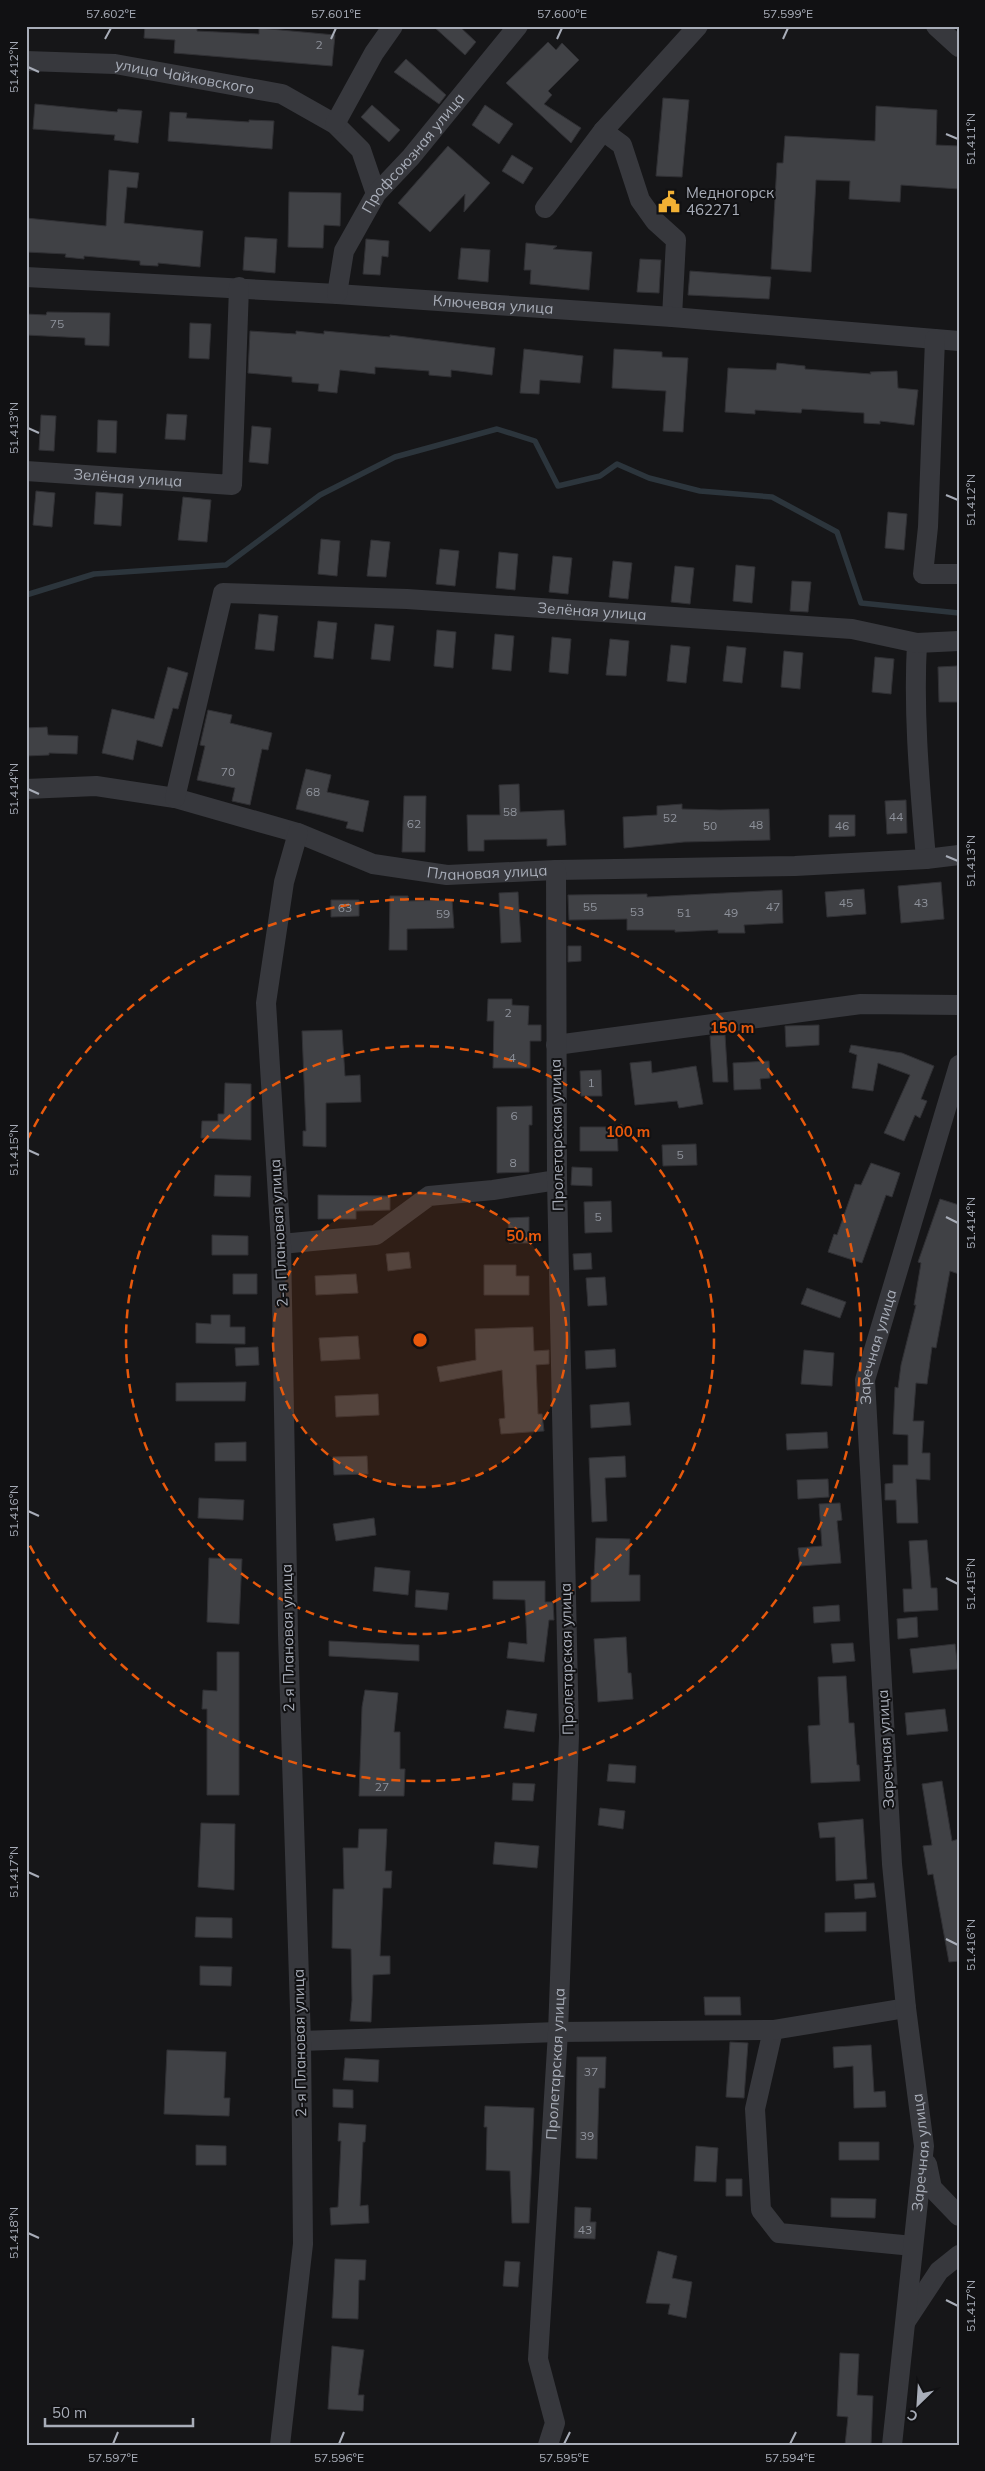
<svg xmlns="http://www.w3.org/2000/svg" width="985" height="2471" font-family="Mulish,sans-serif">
	<rect width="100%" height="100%" fill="#161618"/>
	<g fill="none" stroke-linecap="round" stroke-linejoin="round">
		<path stroke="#2c353c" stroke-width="5.5" d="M26,595L94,574L226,565L320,495L395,457L497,429L535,441L558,486L600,476L617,464L649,478L700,491L772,497L837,532L861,603L959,613"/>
	</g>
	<path fill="#404145" stroke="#303034" d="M145,26H197V31L259,34V28L335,35L332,66L174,53L175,40L144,38Z
		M433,26H459L476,42L465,55Z
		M548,42L556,50L562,43L579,60L548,91L552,95L544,104L581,128L571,143L506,83Z
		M406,59L446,95L439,104L394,72Z
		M663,98L689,100L682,177L656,176Z
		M35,104L117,112L118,109L142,111L138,143L114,140L115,135L33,129Z
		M372,105L400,130L389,142L361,117Z
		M485,105L513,124L499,144L472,125Z
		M876,106L937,110L936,145L959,146V189L901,185L900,202L849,199L850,181L816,180L811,272L771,269L777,163H783L785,136L875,141Z
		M170,112L187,113L186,118L249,122V120L274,121L272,149L168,141Z
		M448,146L490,183L464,212L465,194L430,232L398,203Z
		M512,155L533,168L523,184L502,171Z
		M109,170L139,173L137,188L127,187L124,223L203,231L200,267L158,263V266L140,265V261L84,256V259L65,257L66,254L26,252V218L106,226Z
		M289,192L341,193L340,226L324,225L323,248L288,247Z
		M245,237L277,239L275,273L243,270Z
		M366,239L389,241L388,257L382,256L380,275L363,274Z
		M526,243L557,246L553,249L592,252L589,290L530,284L531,270H524Z
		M461,248L490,250L488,282L458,279Z
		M640,259L661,260L659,293L637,292Z
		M690,271L771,277L769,299L688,295Z
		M47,312L110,313L109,346L85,345V338L26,335V314L46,315Z
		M190,323L211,324L209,359L189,358Z
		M250,331L296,334V331L324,334V331L390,337V335L495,348L492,375L451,370V377L429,375V371L375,367V374L340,370L337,393L318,391L319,384L292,382V377L248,373Z
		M524,349L583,356L580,383L540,380L539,394L520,393Z
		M614,349L662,352V357L688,358L683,432L663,431L666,391L612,388Z
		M777,363L805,366V369L871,374L870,372L897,371L898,388L918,390L914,425L880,421V424L864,423V413L802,409L801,413L755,410V414L725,412L728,368L776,370Z
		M167,414L187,415L185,440L165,439Z
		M41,415L56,416L54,451L39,450Z
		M98,420L117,421L116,453L97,452Z
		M252,426L271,428L268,464L249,462Z
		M36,491L55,493L52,527L33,525Z
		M96,492L123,494L121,526L94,524Z
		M183,497L211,500L207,542L178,540Z
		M888,512L907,514L904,550L885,548Z
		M321,539L340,541L337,576L318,574Z
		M371,540L390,542L386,577L367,576Z
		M440,549L459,551L455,586L436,584Z
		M499,552L518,554L515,590L496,588Z
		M553,556L572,558L568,594L549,592Z
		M613,561L632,563L628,599L609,597Z
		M736,565L755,567L752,603L733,601Z
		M675,566L694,568L690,604L671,602Z
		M792,581L811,582L808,612L790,611Z
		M259,614L278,616L274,651L255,649Z
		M318,621L337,623L333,659L314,657Z
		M375,624L394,626L390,661L371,659Z
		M437,630L456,632L453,668L434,666Z
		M495,634L514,636L511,671L492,669Z
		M552,637L571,639L568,674L549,672Z
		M610,639L629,641L626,676L606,675Z
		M671,645L690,647L686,683L667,681Z
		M727,646L746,648L742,683L723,681Z
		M784,651L803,653L800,689L781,687Z
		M875,657L894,659L891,694L872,692Z
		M957,666L958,702H939L938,667Z
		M168,667L188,673L178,709L173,708L162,747L137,740L133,760L102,753L112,709L154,719Z
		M208,710L232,715L230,723L272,733L268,750L262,749L250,805L232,801L235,788L197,780L205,746L200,745Z
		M47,727L48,735L78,736L77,754L49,753V755L26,756V728Z
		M306,769L331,775L327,792L369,801L363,832L346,828L348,822L296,809Z
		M519,784L520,812L564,810L566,845L547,846V839L484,840V851H468L467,815H500L499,785Z
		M404,796H426L425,852H402Z
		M906,800L907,833L887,834L885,801Z
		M682,804V809L720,810L769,809L770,840L684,842L624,848L623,817L657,815V806Z
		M829,815H855V836L829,837Z
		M941,882L944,919L901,923L898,886Z
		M864,889L866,914L827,917L825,892Z
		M782,890L783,923L744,925L745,933H718V930L675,932V930H627V919L569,920L568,895L647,894V897Z
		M518,892L521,942L501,943L499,893Z
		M390,896H408V901L452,900L454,928L407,929V950H389Z
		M331,900H359V916L331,917Z
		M568,946H581V961L568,962Z
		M488,999H512V1005L529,1006L528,1025H541V1041H530V1068H493L494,1021H487Z
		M819,1025V1045L786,1047L785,1026Z
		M342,1030L345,1076L360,1075L361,1102L326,1103V1147L303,1146V1131H306L302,1031Z
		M725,1035L728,1082H713L710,1036Z
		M851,1045L902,1053L934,1066L921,1099L927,1101L920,1118L915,1115L904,1141L884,1133L910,1075L878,1063L873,1091L852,1088L857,1055L849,1052Z
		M651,1061L652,1073L696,1066L703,1104L679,1108L677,1101L635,1105L630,1063Z
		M769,1061L770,1078L760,1079L761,1089L734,1090L733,1063Z
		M601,1070L602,1096H581L580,1071Z
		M225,1083L251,1084V1140L201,1138L202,1121H218V1114H224Z
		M532,1106V1125H529V1172L497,1173V1107Z
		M580,1127H617L618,1151H580Z
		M696,1144L697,1165L663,1166L662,1145Z
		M871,1163L900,1173L892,1197L886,1195L862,1263L828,1252L834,1234L837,1235L855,1184L861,1185Z
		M572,1167L592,1168V1186L571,1185Z
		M215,1175L251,1176L250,1197L214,1196Z
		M318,1195L390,1196V1210L356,1211V1219H318Z
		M940,1199L959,1205V1274L950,1271L936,1348L932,1347L927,1384L916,1383L913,1421H924L922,1453H930V1480L916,1479L918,1523H897L896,1500H885V1484L893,1483V1465H908V1435L893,1434L895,1387L898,1388L901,1365L916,1305H914L921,1263L918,1262Z
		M611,1201L612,1232L585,1233L584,1202Z
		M529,1217V1243H509L508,1218Z
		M212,1235L248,1236V1255H212Z
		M409,1252L411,1268L388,1271L386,1254Z
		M591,1253L592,1269L574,1270L573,1254Z
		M484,1265H516V1276H529V1295H484Z
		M233,1274H257V1294H233Z
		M356,1274L358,1293L316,1295L315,1276Z
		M605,1277L607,1305L588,1306L586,1278Z
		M807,1288L846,1302L840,1318L801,1304Z
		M211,1315H230V1327H245V1344L196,1343V1323L211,1324Z
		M533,1327L534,1351L549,1350V1364L536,1365L538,1414H542L544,1431L501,1434L499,1419L505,1418L502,1370L440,1382L437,1367L476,1360L475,1329Z
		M358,1336L360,1359L321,1361L319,1338Z
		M258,1347L259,1365L236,1366L235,1348Z
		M615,1349L616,1367L586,1369L585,1351Z
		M804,1350L834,1353L832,1386L801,1384Z
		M246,1382L245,1401H176V1383Z
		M378,1394L379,1415L336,1417L335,1396Z
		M629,1402L631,1425L591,1428L590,1405Z
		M827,1432L828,1448L787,1450L786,1434Z
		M246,1442V1461H215V1443Z
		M367,1456L368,1474L334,1475L333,1457Z
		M625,1456L626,1477L605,1478L607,1521L592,1522L589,1458Z
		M828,1479L829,1497L798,1499L797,1480Z
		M199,1498L244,1500L243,1520L198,1518Z
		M840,1503L842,1520L837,1521L841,1563L800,1566L798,1548L822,1546L819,1504Z
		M374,1518L376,1535L336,1541L333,1524Z
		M596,1538L630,1539L629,1575H640V1601L591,1602V1576H594Z
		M927,1540L931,1588H937L938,1610L904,1612L903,1589H912L909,1541Z
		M209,1558L242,1559L239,1624L207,1622Z
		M375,1567L410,1571L408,1595L373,1591Z
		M493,1581H545V1602H553L554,1620H549L544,1662L507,1658L509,1642L527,1644L525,1600L493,1599Z
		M416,1590L449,1593L447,1610L415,1607Z
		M839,1605L840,1621L814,1623L813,1607Z
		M917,1617L918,1637L898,1639L897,1619Z
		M626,1637L628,1673H631L633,1699L598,1702L594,1639Z
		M329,1641L419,1645V1661L329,1656Z
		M853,1643L855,1661L833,1663L831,1644Z
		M955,1644L958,1669L913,1673L910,1649Z
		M217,1652H239V1795H207V1709H202L203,1690L217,1691Z
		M846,1676L849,1723H854L857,1765H859L860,1781L811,1783L808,1726L820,1725L818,1677Z
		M365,1690L398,1693L394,1732H400V1769H405L404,1796H359L362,1707Z
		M945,1709L948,1731L907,1735L905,1713Z
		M507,1710L537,1714L534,1732L504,1728Z
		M609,1764L636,1766L635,1783L607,1781Z
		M942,1781L952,1841L959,1839V1961L949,1962L933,1874L928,1875L923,1846L932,1845L922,1784Z
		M513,1783L535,1784L533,1801L512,1800Z
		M600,1808L625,1811L623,1829L598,1825Z
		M863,1819L867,1879L836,1881L835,1837L820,1838L818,1823Z
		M201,1823L235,1824L234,1890L198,1887Z
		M359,1829H387L385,1871H392L391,1888H383L380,1956H390V1974L373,1975L371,2022L350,2021L352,2000L351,1949L332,1948L333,1889H344L343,1848H358Z
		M495,1842L539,1846L537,1868L493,1864Z
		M874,1883L876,1897L855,1899L854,1884Z
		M866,1912V1931L825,1932V1913Z
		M196,1917L232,1918V1938L195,1937Z
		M200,1966L232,1967L231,1986L200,1985Z
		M704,1997H740L741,2015H705Z
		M730,2042L748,2043L744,2098L726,2097Z
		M871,2045L874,2092L885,2091L886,2107L854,2108L853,2066L834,2068L833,2047Z
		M167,2050L226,2052L224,2098H230L229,2116L164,2114Z
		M577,2057H606L605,2088H599L597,2159L576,2158Z
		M345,2058L379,2060L378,2082L343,2080Z
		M333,2089L353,2090V2108L333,2107Z
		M485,2106L534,2108L529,2223H512L510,2171L486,2170L487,2127H484Z
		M339,2123L366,2125L365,2142H363L360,2206L368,2205L369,2223L331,2225L330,2208L338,2207L341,2141H338Z
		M839,2142H879V2160H839Z
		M196,2145L226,2146V2165H196Z
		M696,2146L718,2148L716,2182L694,2181Z
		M726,2179H742V2196H726Z
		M831,2198L876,2199L875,2218L831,2217Z
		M575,2207L591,2208L590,2222H596L595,2239L574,2238Z
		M658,2251L677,2256L672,2278L692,2282L686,2318L668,2314L670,2304L646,2303Z
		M335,2259L366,2260L365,2280H359L358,2319L332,2318Z
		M505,2261L520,2262L518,2287L503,2286Z
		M332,2346L364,2350L358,2395H364L363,2411L328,2409Z
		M840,2353L859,2354L857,2395L873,2396L871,2445H845L848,2417L837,2416Z"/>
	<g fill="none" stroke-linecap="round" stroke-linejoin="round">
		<g stroke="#37383d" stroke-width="20">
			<path d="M936,26L959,47"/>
			<path id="s1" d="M26,61L115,64L282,94L335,124L361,150L376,194"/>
			<path d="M335,124L374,53L393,26"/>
			<path d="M603,131L622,145L640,200L655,221L676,240L672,317"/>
			<path d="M545,208L603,131L698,26"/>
			<path id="s2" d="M26,277L337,294L672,317L959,341"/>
			<path id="s3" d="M337,294L344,251L376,194L411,157L518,26"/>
			<path d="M935,339L928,527L923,574H959"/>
			<path id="s4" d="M26,471L232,485L239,287"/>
			<path d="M917,643C913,716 920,787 926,859"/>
			<path id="s5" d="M26,789L96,786L175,798L298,833L373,864L447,875L556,870L795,866L926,859L959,855"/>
			<path id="s6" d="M175,798L223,593L407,599L852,629L917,643L959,641"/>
			<path d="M556,1045L861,1004L959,1005"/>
			<path d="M281,1244L376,1235L429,1196L493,1190L557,1180"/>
			<path d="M773,2030L755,2109L761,2210L779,2233L913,2246"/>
			<path d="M301,2041L558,2032L773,2030L906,2008"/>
			<path d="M927,2164L932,2188L959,2216"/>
			<path d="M906,2321L939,2271L959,2255"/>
			<path d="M280,2445L303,2244L301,2041L288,1635L281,1244L266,1003L284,882L298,833"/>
			<path id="s7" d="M548,2445L555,2423L538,2359L558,2032L569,1736L557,1180L556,870"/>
			<path id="s8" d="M892,2445L924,2146L906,2008L892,1864L865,1380L959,1065"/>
		</g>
	</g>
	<path fill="none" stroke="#a8adb8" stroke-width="2" d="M105,39L111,28M331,39L336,28M557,39L562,28M783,39L788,28M28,67L39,72M946,134L958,139M28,428L39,433M946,495L958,500M28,789L39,794M946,856L958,861M28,1150L39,1155M946,1217L958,1223M28,1511L39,1516M946,1578L958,1584M28,1872L39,1877M946,1939L958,1945M28,2233L39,2238M946,2300L958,2306M113,2444L118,2432M339,2444L344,2432M564,2444L570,2432M790,2444L796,2432"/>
	<circle cx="420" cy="1340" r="147" fill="#e8590c" fill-opacity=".12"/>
	<g fill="none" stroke="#e8590c" stroke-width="2.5" stroke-dasharray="9 6">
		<circle cx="420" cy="1340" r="147"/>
		<circle cx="420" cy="1340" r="294"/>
		<path d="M27 1140A441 441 0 1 1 27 1540"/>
	</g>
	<defs>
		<g id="civic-bare" transform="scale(1.725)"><path d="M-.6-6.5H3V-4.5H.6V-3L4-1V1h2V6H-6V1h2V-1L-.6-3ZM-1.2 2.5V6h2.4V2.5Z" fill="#f2b134" stroke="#111113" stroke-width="2.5" paint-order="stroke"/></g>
	</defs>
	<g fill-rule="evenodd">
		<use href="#civic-bare" x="669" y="202"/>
	</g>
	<g text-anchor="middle" stroke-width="4" stroke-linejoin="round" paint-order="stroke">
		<g font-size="12" fill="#8e929b">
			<text x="319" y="49">2</text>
			<text x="57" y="328">75</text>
			<text x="228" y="776">70</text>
			<text x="313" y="796">68</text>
			<text x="510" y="816">58</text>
			<text x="896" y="821">44</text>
			<text x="670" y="822">52</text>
			<text x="414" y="828">62</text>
			<text x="756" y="829">48</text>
			<text x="710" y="830">50</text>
			<text x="842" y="830">46</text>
			<text x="846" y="907">45</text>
			<text x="921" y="907">43</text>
			<text x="590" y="911">55</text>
			<text x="773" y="911">47</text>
			<text x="345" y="912">63</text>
			<text x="637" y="916">53</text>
			<text x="684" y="917">51</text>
			<text x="731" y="917">49</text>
			<text x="443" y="918">59</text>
			<text x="508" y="1017">2</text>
			<text x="512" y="1062">4</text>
			<text x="591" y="1087">1</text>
			<text x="514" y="1120">6</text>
			<text x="680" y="1159">5</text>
			<text x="513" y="1167">8</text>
			<text x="598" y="1221">5</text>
			<text x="382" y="1791">27</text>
			<text x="591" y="2076">37</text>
			<text x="587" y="2140">39</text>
			<text x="585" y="2234">43</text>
		</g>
		<g font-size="15" fill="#a8adb8" stroke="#111113">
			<text dy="5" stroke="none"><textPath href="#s1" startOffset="160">улица Чайковского</textPath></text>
			<text dy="5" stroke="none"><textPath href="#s3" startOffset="164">Профсоюзная улица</textPath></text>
			<text dy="5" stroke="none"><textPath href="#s2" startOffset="468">Ключевая улица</textPath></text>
			<text dy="5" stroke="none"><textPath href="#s4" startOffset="102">Зелёная улица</textPath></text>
			<text dy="5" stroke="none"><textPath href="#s6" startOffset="580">Зелёная улица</textPath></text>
			<text dy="5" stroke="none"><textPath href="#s5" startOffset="474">Плановая улица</textPath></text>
			<text transform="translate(557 1135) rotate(-91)" y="5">Пролетарская улица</text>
			<text transform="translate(279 1233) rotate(-93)" y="5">2-я Плановая улица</text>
			<text dy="5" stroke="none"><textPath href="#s8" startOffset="1104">Заречная улица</textPath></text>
			<text transform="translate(288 1638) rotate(-91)" y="5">2-я Плановая улица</text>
			<text transform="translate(567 1659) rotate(-91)" y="5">Пролетарская улица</text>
			<text transform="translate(886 1749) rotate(-93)" y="5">Заречная улица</text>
			<text transform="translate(300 2043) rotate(-91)" y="5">2-я Плановая улица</text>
			<text dy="5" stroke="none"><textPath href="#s7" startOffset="385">Пролетарская улица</textPath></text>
			<text dy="5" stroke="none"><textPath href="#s8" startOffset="294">Заречная улица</textPath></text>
		</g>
		<g font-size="15" fill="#a8adb8" stroke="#111113" text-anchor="start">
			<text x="686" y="198">Медногорск<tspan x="686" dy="17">462271</tspan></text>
		</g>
	</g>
	<circle cx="420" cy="1340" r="8" fill="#e8590c" stroke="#111113" stroke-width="2.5"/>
	<g font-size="15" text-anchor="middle" font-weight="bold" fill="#e8590c" stroke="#111113" stroke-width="4" stroke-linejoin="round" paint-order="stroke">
		<text x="732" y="1033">150 m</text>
		<text x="628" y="1137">100 m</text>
		<text x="524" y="1241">50 m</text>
	</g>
	<rect width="985" height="2471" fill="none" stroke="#111113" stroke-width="55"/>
	<g transform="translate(918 2404) rotate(205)" stroke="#111113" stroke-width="4" paint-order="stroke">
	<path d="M0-4L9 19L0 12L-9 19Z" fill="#a8adb8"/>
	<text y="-8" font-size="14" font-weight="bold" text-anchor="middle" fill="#a8adb8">С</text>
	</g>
	<path d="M45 2418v8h148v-8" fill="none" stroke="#a8adb8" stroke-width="2.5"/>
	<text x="52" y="2418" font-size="15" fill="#a8adb8" stroke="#111113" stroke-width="4" paint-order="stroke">50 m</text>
	<rect x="28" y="28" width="930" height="2416" fill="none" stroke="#a8adb8" stroke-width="2"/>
	<g font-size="12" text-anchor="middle" fill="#a8adb8">
		<text x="111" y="18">57.602°E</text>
		<text x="336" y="18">57.601°E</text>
		<text x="562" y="18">57.600°E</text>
		<text x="788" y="18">57.599°E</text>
		<text transform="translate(14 67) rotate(-90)" y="4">51.412°N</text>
		<text transform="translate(971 139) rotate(-90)" y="4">51.411°N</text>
		<text transform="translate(14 428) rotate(-90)" y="4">51.413°N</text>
		<text transform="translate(971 500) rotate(-90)" y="4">51.412°N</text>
		<text transform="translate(14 789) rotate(-90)" y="4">51.414°N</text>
		<text transform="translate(971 861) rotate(-90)" y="4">51.413°N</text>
		<text transform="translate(14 1150) rotate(-90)" y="4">51.415°N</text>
		<text transform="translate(971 1223) rotate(-90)" y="4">51.414°N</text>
		<text transform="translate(14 1511) rotate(-90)" y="4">51.416°N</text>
		<text transform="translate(971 1584) rotate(-90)" y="4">51.415°N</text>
		<text transform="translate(14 1872) rotate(-90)" y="4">51.417°N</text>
		<text transform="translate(971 1945) rotate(-90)" y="4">51.416°N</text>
		<text transform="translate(14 2233) rotate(-90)" y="4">51.418°N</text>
		<text transform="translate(971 2306) rotate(-90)" y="4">51.417°N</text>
		<text x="113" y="2462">57.597°E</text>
		<text x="339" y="2462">57.596°E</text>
		<text x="564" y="2462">57.595°E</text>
		<text x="790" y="2462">57.594°E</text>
	</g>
</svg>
